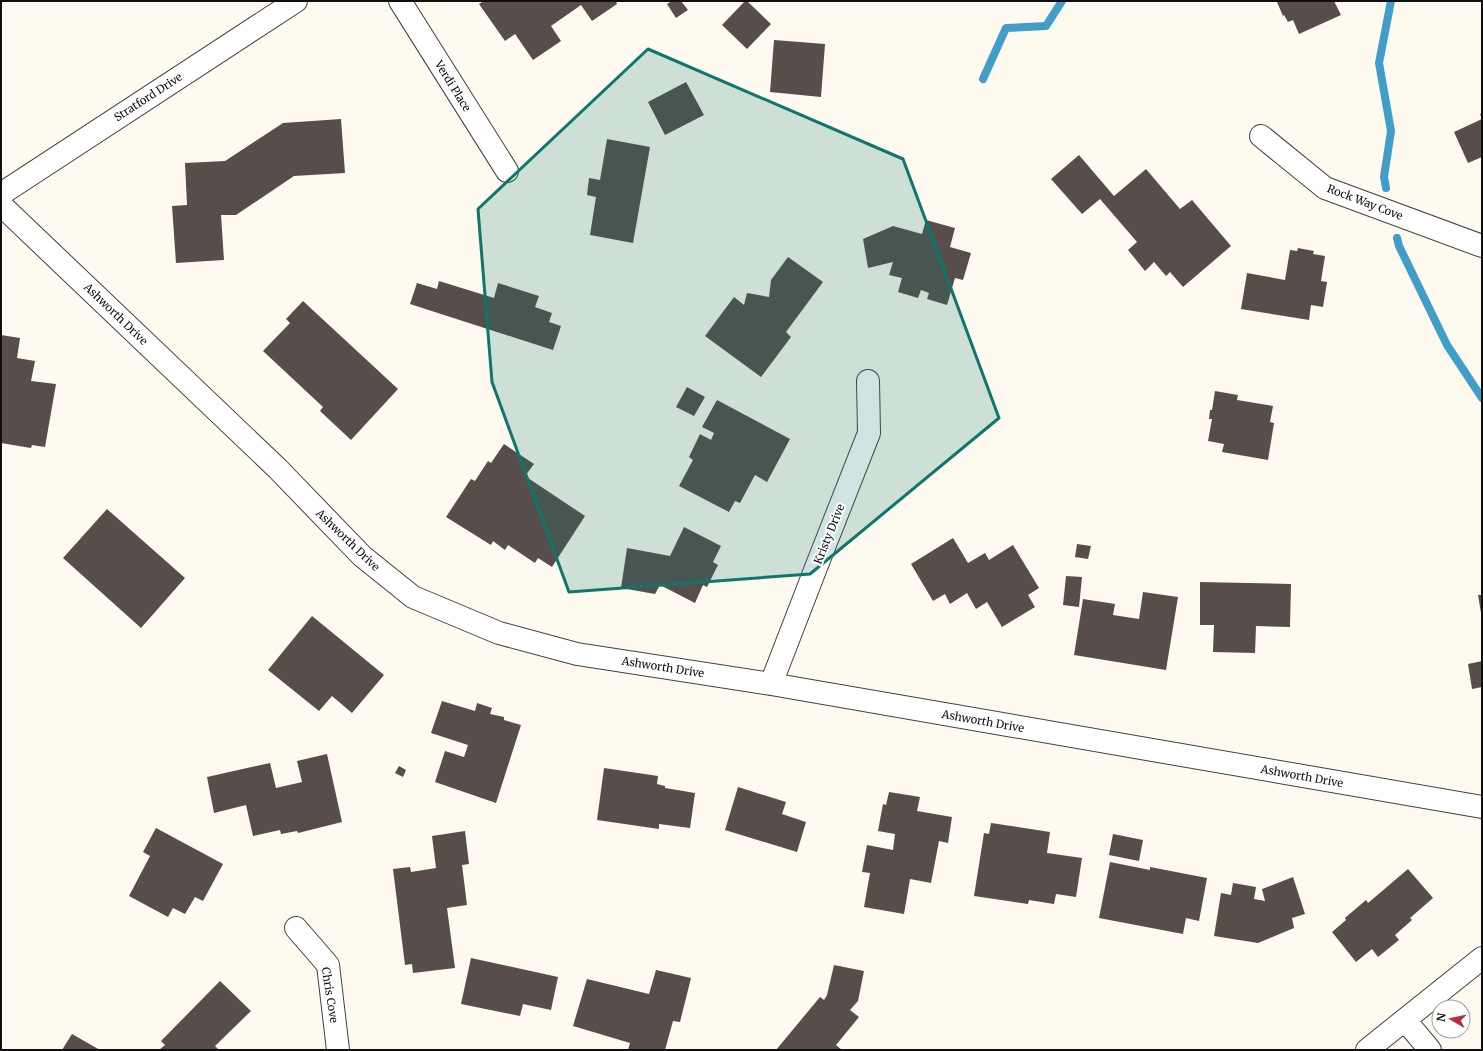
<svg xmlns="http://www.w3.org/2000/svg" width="1483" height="1051" font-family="Merriweather,serif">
	<rect width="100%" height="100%" fill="#fefaf0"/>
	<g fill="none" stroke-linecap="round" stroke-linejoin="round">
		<path stroke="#419ec8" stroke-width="8" d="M983,79L1006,28L1046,26L1062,1
			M1386,188L1384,177L1391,131L1379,63L1391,1
			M1397,238L1399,246L1447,345L1482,398"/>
	</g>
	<path fill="#574e4b" d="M484,1H616L617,4L592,21L581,5L551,26L561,41L533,60L515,34L505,41L479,4Z
		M672,1H681L688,10L676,18L667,4Z
		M745,1H747L771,24L747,49L722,25Z
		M1278,1H1334L1341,15L1299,34L1293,20L1288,22L1284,15L1283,16L1277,2Z
		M774,40L825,44L821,97L770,92Z
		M686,82L704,115L665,135L648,102Z
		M1482,113V157L1468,163L1454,132L1482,119L1480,114Z
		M341,119L345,173L294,176L236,215H221L224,260L176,263L172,206L187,205L185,163L225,161L283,123Z
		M607,139L650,147L633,243L590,235L596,197L587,195L589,178L600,180Z
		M1079,155L1114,196L1146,169L1180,209L1192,200L1231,246L1183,287L1170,272L1166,276L1154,262L1145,271L1128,250L1137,242L1100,199L1082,214L1051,179Z
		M926,220L955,228L950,247L971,253L963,280L955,278L947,305L927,299L929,293L921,290L918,298L898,292L902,278L889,275L893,262L868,268L863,239L893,226L922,234Z
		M1298,248L1314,251L1313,254L1325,256L1321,281L1327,282L1323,307L1311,305L1309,320L1241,309L1247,273L1285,280L1290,250L1297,251Z
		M788,257L823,282L786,332L791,337L761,377L705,336L734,297L744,305L747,293L769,297L771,280Z
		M439,281L494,298L498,283L539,296L535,307L552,313L549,322L561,326L553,350L410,304L417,283L437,289Z
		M303,301L398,389L351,440L320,411L323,407L263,351L290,323L286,319Z
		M1,335L20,338L17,358L35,361L31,381L56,384L45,447L32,445L31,448L1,443Z
		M687,387L705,397L694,416L676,407Z
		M1215,391L1238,395L1237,400L1273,406L1270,422L1274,423L1268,460L1222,452L1224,444L1208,441L1212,419H1209L1210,410H1212Z
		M717,400L790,439L767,482L755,475L740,503L735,501L729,512L679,486L693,460L689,457L700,434L711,440L714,433L702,427Z
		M504,444L534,464L525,476L585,516L552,567L538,558L535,563L508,545L505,550L493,541L491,545L446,517L471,479L475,481L488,461L491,463Z
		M107,509L185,578L141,628L63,558Z
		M684,527L721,546L713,562L718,565L707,587L703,585L695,603L660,585L655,594L621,588L627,548L670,556Z
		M953,538L968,563L985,553L989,560L1013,545L1039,588L1028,595L1035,607L1002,627L987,602L976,609L967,593L950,604L945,594L933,601L911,564Z
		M1077,544L1091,546L1088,559L1075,557Z
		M1066,576L1082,577L1079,607L1063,605Z
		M1200,582L1291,584L1290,627L1256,626L1255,653L1213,652L1214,625H1200Z
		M1143,592L1178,597L1166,670L1074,655L1083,599L1115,604L1113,615L1139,619Z
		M1478,595H1482V613H1481Z
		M312,616L384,675L352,713L332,696L319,711L268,670Z
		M1482,661V687L1472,689L1468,664Z
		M442,701L475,711L477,703L492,708L490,714L504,717V720L521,725L496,803L435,782L445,751L464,757L468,745L431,733Z
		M327,754L342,822L298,833L297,831L281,834L280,830L253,836L246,805L214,813L207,777L270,763L276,788L302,782L297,761Z
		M399,766L406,770L403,777L395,773Z
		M604,768L658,776L657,784L665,786V788L695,793L690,828L659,824V829L597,820Z
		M738,787L786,802L782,814L806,822L797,852L725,830Z
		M889,792L920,797L917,811L952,817L948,843L939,841L931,883L910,879L904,914L864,907L870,873L862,872L867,845L893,850L895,834L878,831L883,804L886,805Z
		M991,823L1050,832L1047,853L1082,858L1076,897L1056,894L1054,904L1029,900L1028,904L974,896L984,833L989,834Z
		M156,828L223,864L203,901L195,897L185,914L173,908L168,917L129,896L150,856L143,852Z
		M465,831L469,864L462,865L467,905L447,908L455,968L413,973L412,964L405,965L393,869L410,867L411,872L436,868L432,836Z
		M1113,834L1143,840L1139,861L1109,855Z
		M1110,862L1150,870V867L1207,878L1199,921L1186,918L1183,934L1099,918Z
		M1408,869L1433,898L1410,918L1412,920L1395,935L1399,940L1378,957L1372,949L1356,962L1332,932L1346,920L1345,918L1346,917L1366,900L1368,903Z
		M1293,877L1305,914L1292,918L1294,928L1258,943L1214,936L1221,893L1231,895L1233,883L1256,887L1254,899L1265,901L1262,889Z
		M471,958L558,977L551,1010L523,1004L520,1016L461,1004Z
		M834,965L864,971L858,1001L850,1010L859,1017L836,1045L842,1050H776L820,997L824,1000L827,995Z
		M656,970L691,978L680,1022L673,1021L665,1050H628L630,1043L573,1026L587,979L649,994Z
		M220,981L251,1011L215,1046L219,1050H159L165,1045L161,1041Z
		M72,1034L100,1050H62Z"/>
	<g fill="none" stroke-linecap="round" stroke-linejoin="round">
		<g stroke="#414141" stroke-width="24">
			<path id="minor" d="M400,1L507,171
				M1261,136L1325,188L1482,246
				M1,205L278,469L362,556L413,597L499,633L577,654L771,684L1482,807
				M771,684L817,565L869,433L868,381
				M296,928L328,965L338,1050
				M1405,1020L1430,1050
				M1367,1050L1482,958"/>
		</g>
		<g stroke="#414141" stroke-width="24">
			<path id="tertiary" d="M1,194L296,1"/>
		</g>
		<use href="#minor" stroke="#fff" stroke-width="22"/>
		<use href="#tertiary" stroke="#fff" stroke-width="22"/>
	</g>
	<path fill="#0f766e" fill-opacity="0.2" stroke="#0f766e" stroke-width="3" stroke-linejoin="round" d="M648,49L903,159L999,418L810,574L569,592L492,382L478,209Z"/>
	<g text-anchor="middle" stroke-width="4" stroke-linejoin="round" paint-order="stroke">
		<g font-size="11" fill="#0e0e0e" stroke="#fff">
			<text transform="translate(453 86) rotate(58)" y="4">Verdi Place</text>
			<text transform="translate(148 97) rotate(-33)" y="4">Stratford Drive</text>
			<text transform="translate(1365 202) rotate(21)" y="4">Rock Way Cove</text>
			<text transform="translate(116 314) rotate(44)" y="4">Ashworth Drive</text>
			<text transform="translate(829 534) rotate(-68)" y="4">Kristy Drive</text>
			<text transform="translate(348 540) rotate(44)" y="4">Ashworth Drive</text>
			<text transform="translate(663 667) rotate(9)" y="4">Ashworth Drive</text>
			<text transform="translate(983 721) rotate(10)" y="4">Ashworth Drive</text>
			<text transform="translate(1302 776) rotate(10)" y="4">Ashworth Drive</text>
			<text transform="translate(330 995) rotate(81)" y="4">Chris Cove</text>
		</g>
	</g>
	<rect width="1483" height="1051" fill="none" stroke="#0e0e0e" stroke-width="4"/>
	<g transform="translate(1451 1019) rotate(279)"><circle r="19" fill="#ffffff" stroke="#9f9f9f"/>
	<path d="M0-3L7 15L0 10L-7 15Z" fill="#b92c3f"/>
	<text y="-6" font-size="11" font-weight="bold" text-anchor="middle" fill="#0e0e0e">N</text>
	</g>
</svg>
